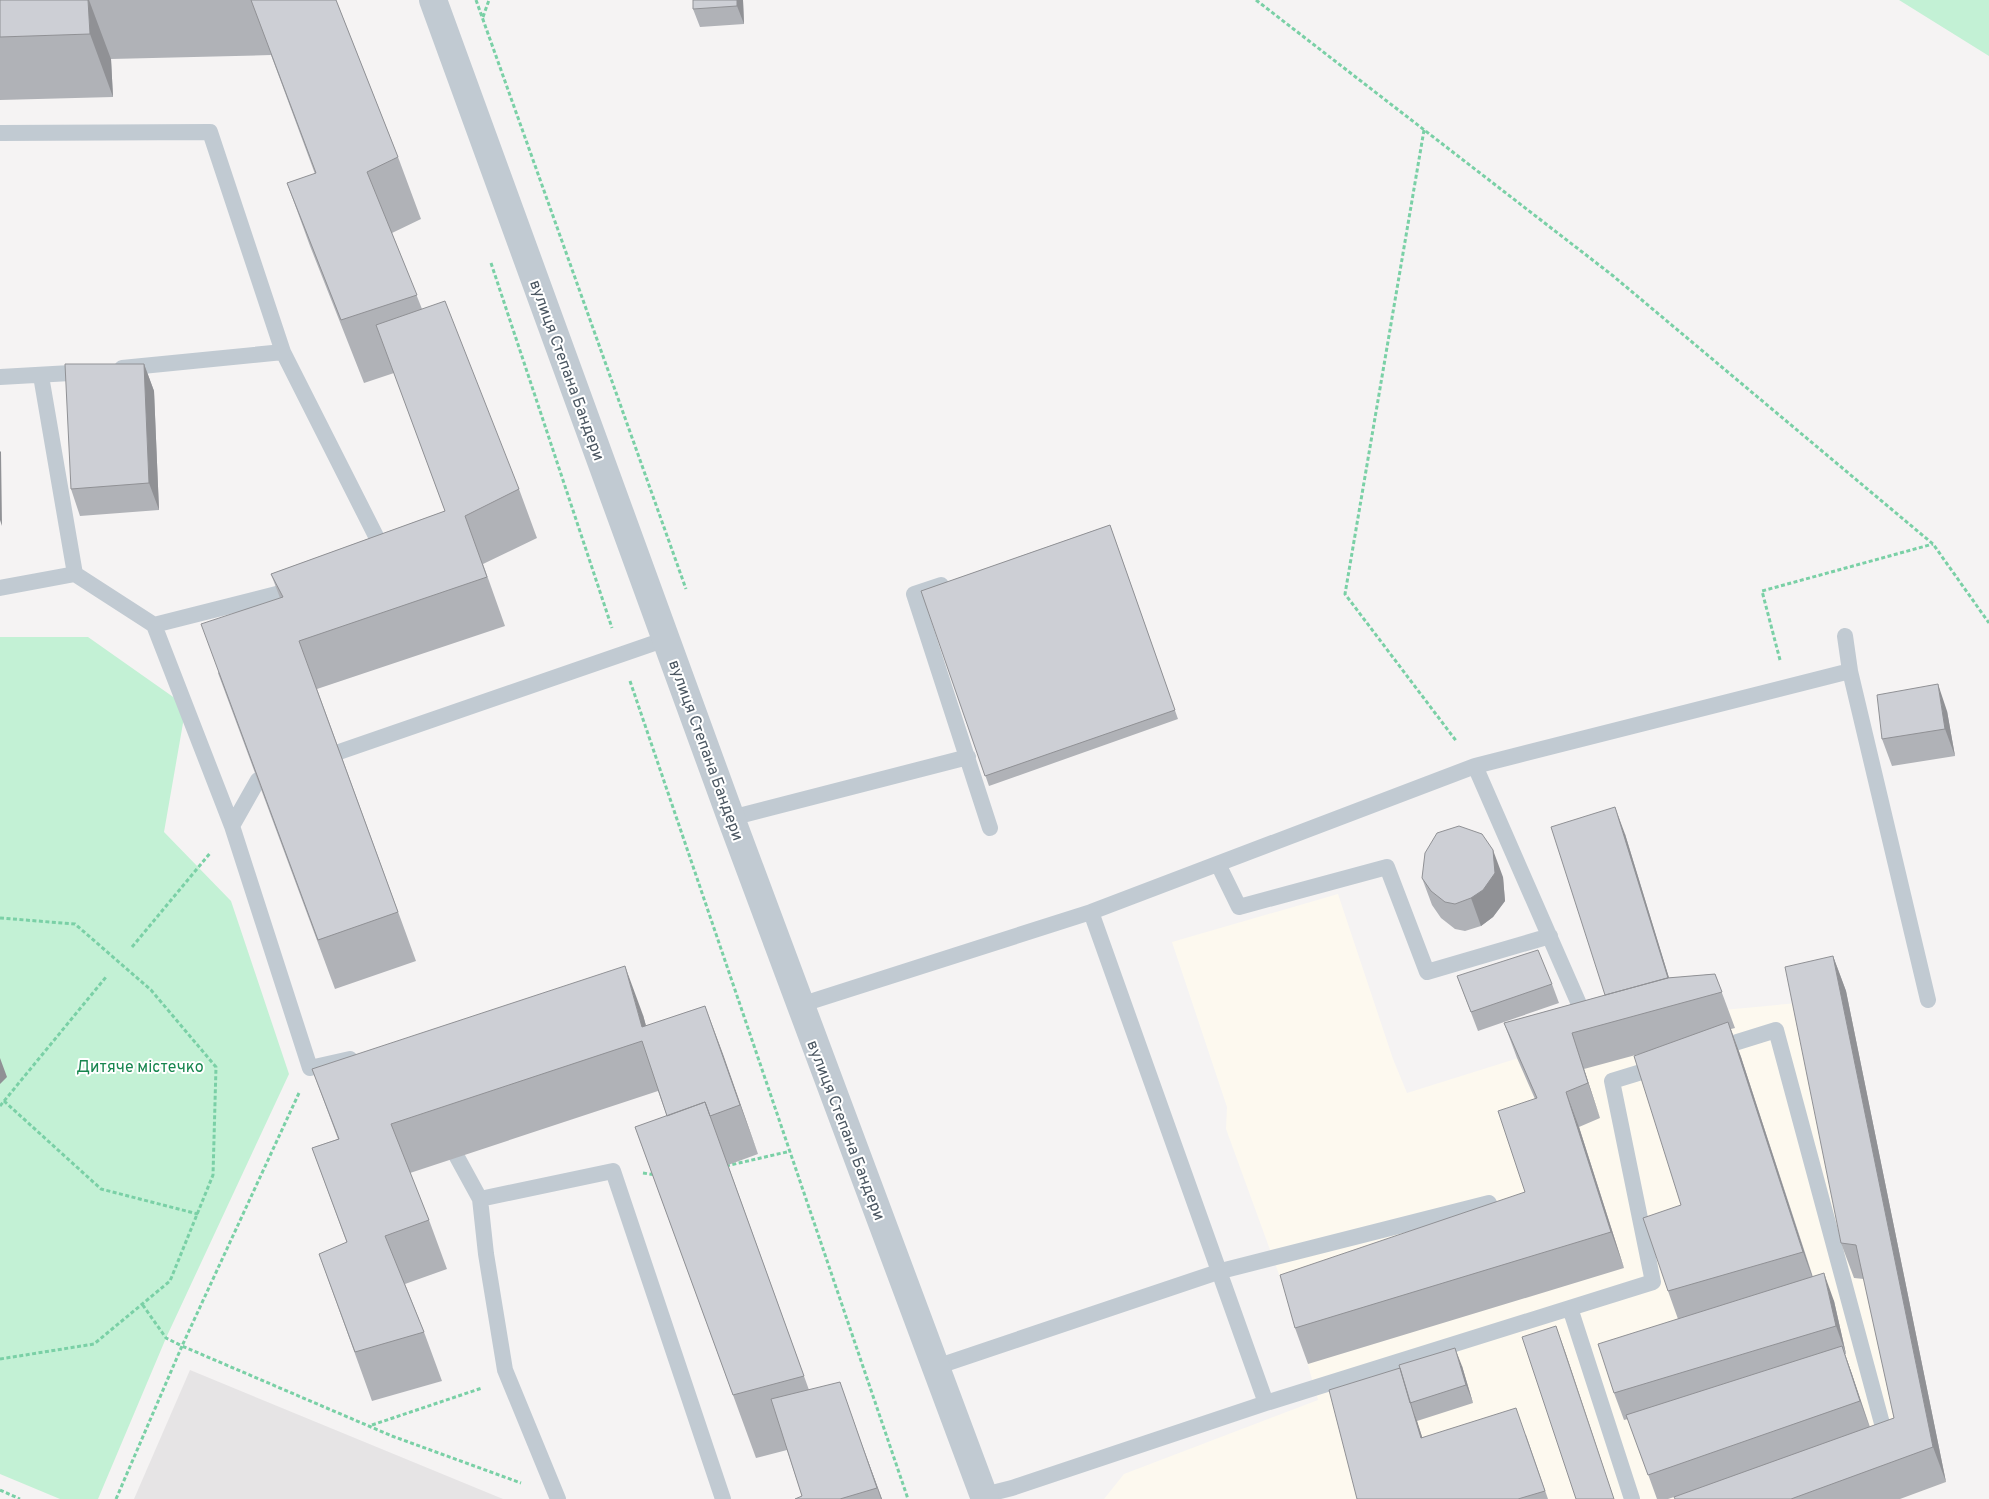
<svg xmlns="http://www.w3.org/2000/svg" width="1989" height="1499" font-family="Overpass,sans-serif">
	<rect width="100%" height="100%" fill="#f5f3f3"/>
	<path fill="#fdf9ef" d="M1338,894L1393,1059L1407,1093L1525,1056L1680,1014L1798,1003L1846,991L1946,1482L1900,1499H1104L1124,1474L1318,1400L1292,1310L1226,1129L1227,1107L1172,942Z"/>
	<path fill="#e6e4e5" d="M190,1370L503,1499H134Z"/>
	<path fill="#c3f1d5" d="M1899,0H1989V56Z
		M0,637H88L186,706L164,832L231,901L289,1074L166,1338L98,1499H60L0,1474Z"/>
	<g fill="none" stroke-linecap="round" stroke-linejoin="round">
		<path stroke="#7ad0a6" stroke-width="3" stroke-dasharray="4 2.5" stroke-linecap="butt" d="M476,0L686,589
			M1256,0L1612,275L1933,544L1989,623
			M483,17L489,0
			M1424,130L1345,594L1457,742
			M491,263L612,628
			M1780,660L1762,591L1933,544
			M630,681L908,1499
			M0,918L75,924L151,990L216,1067L213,1175L170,1281L94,1344L0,1359
			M132,947L211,852
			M299,1093L182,1346L392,1436L521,1483
			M4,1101L101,1189L198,1214
			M0,1106L106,977
			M726,1166L791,1151
			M643,1173L656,1175
			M372,1425L482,1388
			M0,1490L20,1499
			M116,1499L182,1346L166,1338L142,1304"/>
		<path stroke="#c1cad2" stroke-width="16" d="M0,133L210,132L283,352L386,556
			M122,368L283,352
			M41,376L75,574
			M0,377L88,372
			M941,585L914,594L990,828
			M0,588L75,574L154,625L232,826
			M154,625L300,588
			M1845,636L1850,671
			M339,752L666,639
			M1475,766L1850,671L1928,1000
			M258,780L232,826L310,1068L350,1059
			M731,818L968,757
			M1218,864L1239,907L1387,867L1427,972L1550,936
			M1091,912L1266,1403
			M800,1005L1091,912L1475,766L1579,1004
			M1715,1049L1776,1030L1887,1442
			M457,1157L480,1199L486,1254L505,1370L558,1499
			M480,1199L613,1171L723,1499
			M1570,1308L1632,1499
			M936,1367L1221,1271L1489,1203
			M984,1495L1012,1488L1266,1403L1653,1282L1612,1081L1661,1066"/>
		<path stroke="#c1cad2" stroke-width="28" d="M433,0L731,818L985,1499"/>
	</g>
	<path fill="#b0b2b7" d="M0,0H336L398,157L421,219L392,233L422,309L519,489L537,538L483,564L505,626L317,689L416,961L335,989L218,673L280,598L271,574L445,511L394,373L364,383L310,246L287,183L315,174L271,55L111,59L113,97L0,100Z
		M743,0L744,24L700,27L693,9Z
		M144,364L154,391L159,510L80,516L71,489Z
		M1110,525L1178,719L989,786L921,591Z
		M1947,711L1955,756L1892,766L1882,739Z
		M1625,834L1669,978L1715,974L1735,1028L1731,1029L1741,1057L1813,1277L1834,1301L1846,1354H1845L1870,1427L1894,1418L1864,1279L1854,1278L1841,1243L1833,956L1846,991L1946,1482L1900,1499H1675L1692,1491L1668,1499H1657L1628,1419L1624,1420L1614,1393L1678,1319L1668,1291L1681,1205L1643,1053L1584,1069L1600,1118L1579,1127L1624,1268L1308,1364L1295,1328L1525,1192L1535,1099L1517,1058L1504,1023L1605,995Z
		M1503,877L1505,901L1493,917L1481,926L1465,931L1455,929L1441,918L1432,905L1422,878Z
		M1457,976L1552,984L1559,1003L1478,1031Z
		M705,1006L758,1154L728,1165L809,1390L857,1431L882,1499H795L802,1496L787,1450L756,1458L635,1127L667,1116L658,1091L410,1173L429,1220L447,1269L405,1284L424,1332L442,1381L372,1401L319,1254L347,1243L312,1148L338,1139L312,1069L643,1015L646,1026Z
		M1462,1366L1473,1403L1417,1421L1422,1437L1526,1435L1548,1499H1357L1400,1368Z"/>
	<path fill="#909195" d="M88,0H89L111,59L113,97L90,34Z
		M737,0H743L744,24L737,6Z
		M144,364L154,391L159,510L149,483Z
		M0,451L1,452L2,526L0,520Z
		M1938,684L1947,711L1955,756L1945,729Z
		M1615,807L1625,834L1677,1004L1670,986Z
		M1493,850L1503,877L1505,901L1493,917L1481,926L1471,898Z
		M1833,956L1846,991L1946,1482L1933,1447Z
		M625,966L643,1015L660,1076L642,1027Z
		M705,1006L723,1054L758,1154L740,1105Z
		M1728,1022L1741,1057L1816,1288L1803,1252Z
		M1572,1033L1584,1069L1600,1118L1588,1083Z
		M0,1058L7,1077L0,1084Z
		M1566,1092L1579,1127L1624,1268L1611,1232Z
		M1824,1273L1834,1301L1846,1354L1836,1326Z
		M1556,1326L1566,1354L1614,1499Z
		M1842,1346L1852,1374L1870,1429L1860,1401Z
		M1455,1348L1462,1366L1473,1403L1466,1385Z
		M840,1382L857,1431L882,1499H881Z
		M1410,1403L1417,1421L1431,1465L1421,1438Z"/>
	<path fill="#cdcfd5" stroke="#909195" d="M0,0H88L90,34L0,37Z
		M251,0H336L398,157L367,172L417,295L341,320L287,183L316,173Z
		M693,0H737V6L693,9Z
		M445,301L519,489L465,516L487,577L299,641L398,912L318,940L201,624L283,597L271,574L445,511L376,325Z
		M65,364H144L149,483L71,489Z
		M1110,525L1175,710L985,776L921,591Z
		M1938,684L1945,729L1882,739L1877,695Z
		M1615,807L1668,978L1605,995L1551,827Z
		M1459,826L1482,834L1493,850L1495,873L1483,890L1471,898L1455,904L1445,902L1431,891L1422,878L1425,853L1437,833Z
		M1538,950L1552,984L1471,1012L1457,976Z
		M1833,956L1933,1447L1791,1499H1675L1674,1497L1894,1418L1856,1245L1841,1243L1785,967Z
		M625,966L642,1027L705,1006L740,1105L710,1116L705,1102L667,1116L642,1041L391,1124L429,1220L385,1236L424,1332L355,1352L319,1254L347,1242L312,1148L339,1139L312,1069Z
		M1715,974L1722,992L1572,1033L1588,1083L1566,1092L1611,1232L1295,1328L1280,1275L1525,1192L1498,1111L1537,1098L1504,1023L1667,978Z
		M1728,1022L1803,1252L1668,1291L1643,1218L1681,1205L1634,1056Z
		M705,1102L804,1376L733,1395L635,1127Z
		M1824,1273L1836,1326L1614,1393L1598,1344Z
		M1556,1326L1614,1499H1576L1522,1337Z
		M1842,1346L1860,1401L1648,1475L1626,1415Z
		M1455,1348L1466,1385L1410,1403L1399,1365Z
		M1400,1368L1421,1438L1516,1408L1545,1491L1518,1499H1357L1329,1390Z
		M840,1382L877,1488L840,1499H795L802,1496L771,1399Z"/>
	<g text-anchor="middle" stroke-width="4" stroke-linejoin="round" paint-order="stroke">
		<g font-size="16" fill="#4a5661" stroke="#fff">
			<text transform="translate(568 370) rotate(70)" y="6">вулиця Степана Бандери</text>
			<text transform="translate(707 750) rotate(70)" y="6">вулиця Степана Бандери</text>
			<text transform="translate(847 1130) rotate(69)" y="6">вулиця Степана Бандери</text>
		</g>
		<g font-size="16" fill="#17864f" stroke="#fff">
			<text x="140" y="1072">Дитяче містечко</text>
		</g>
	</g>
</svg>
